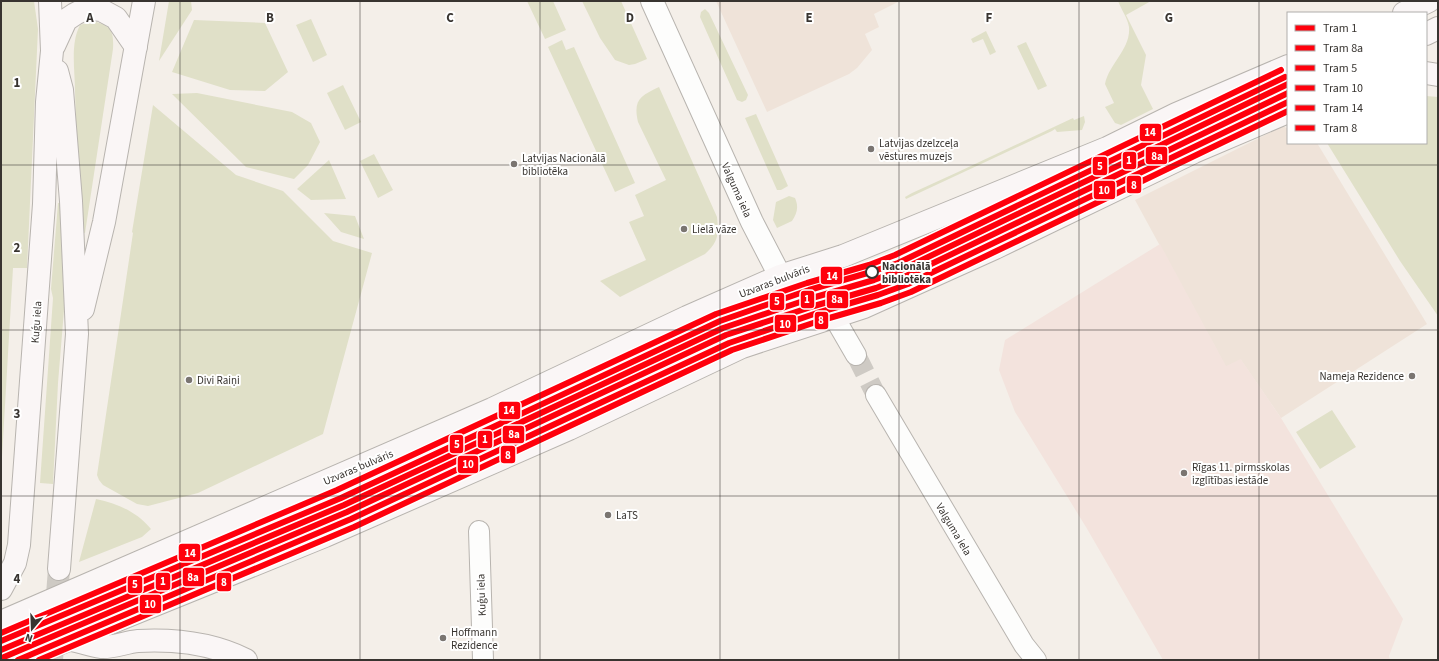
<svg xmlns="http://www.w3.org/2000/svg" width="1439" height="661" font-family="'Source Sans 3',sans-serif">
	<rect width="100%" height="100%" fill="#f4efe9"/>
	<path fill="#efe3d9" d="M716,1H900L874,14L879,27L865,34L872,50L857,68L849,74L767,112Z
		M1283,126L1288,129V143H1317L1427,324L1281,418L1241,360L1226,367L1135,200Z"/>
	<path fill="#f3e3dd" d="M1160,244L1226,366L1241,359L1242,361L1281,418L1403,619L1389,656L1390,660H1163L1086,527L1015,412L999,370L1005,340Z"/>
	<path fill="#e0e0c8" d="M1,1H34L38,29L27,268H13L1,474Z
		M169,1H191L192,10L159,61Z
		M527,1H553L566,30L545,39Z
		M582,1H621L647,59L635,64L629,65L615,60L600,38Z
		M1118,1H1151L1126,15L1146,55L1141,85L1153,109L1121,125L1115,123L1105,107L1114,103L1105,84C1109,64 1131,49 1129,27C1128,19 1121,9 1118,1Z
		M705,9L709,13L748,95L746,100L742,102L737,100L700,17L701,12Z
		M311,19L327,55L313,62L296,25Z
		M194,20L265,23L288,72L265,91L230,90L172,72Z
		M93,21C111,26 114,30 113,49L85,233L82,232C79,185 76,138 75,91C75,70 70,44 80,25Z
		M986,31L996,52L990,55L983,39L973,43L971,39Z
		M562,40L566,50L574,47L635,183L615,192L548,47Z
		M1026,42L1047,86L1038,90L1017,46Z
		M343,85L361,122L345,130L327,93Z
		M659,87L717,217C719,235 718,242 705,254L620,297L600,281L646,260L629,222L644,216L635,195L666,180L638,122C633,100 640,96 659,87Z
		M197,93L292,112L311,123L320,142L308,165L294,179L246,167L172,94Z
		M1426,96L1438,97V316L1400,261L1327,143H1426Z
		M153,105L236,175L283,191L333,241L372,253L323,434L198,493L148,506L137,504L103,485L99,480L97,475L133,233L132,232Z
		M756,114L788,186L781,190H777L745,118Z
		M1084,116L1085,122L1082,130L1057,132L1055,129L1052,131L906,199L905,197L912,193L958,172L1073,118L1074,120Z
		M374,154L393,190L378,198L360,161Z
		M329,160L346,199L311,200L297,189Z
		M789,196L795,198C799,207 797,213 792,221L777,228L773,220L776,202Z
		M58,203H63L65,263L64,310L58,383L53,484L40,483L53,298L51,289Z
		M324,213L355,216L364,239L341,232Z
		M1332,410L1356,447L1320,469L1296,432Z
		M96,499C118,504 136,511 151,529L142,537L79,562Z"/>
	<g fill="none" stroke-linecap="round" stroke-linejoin="round">
		<path stroke="#cecac4" stroke-width="20" stroke-dasharray="20 10" stroke-linecap="butt" d="M856,355L876,395"/>
		<path stroke="#cecac4" stroke-width="22" stroke-dasharray="22 11" stroke-linecap="butt" d="M52,660L59,569"/>
		<g stroke="#b8b4af" stroke-width="22">
			<path id="minor" d="M834,317L856,355
				M876,395L1024,645L1036,660
				M479,531L483,660"/>
		</g>
		<g stroke="#b8b4af" stroke-width="24">
			<path id="tertiary" d="M652,1L752,222L780,276L803,290L834,317"/>
		</g>
		<g stroke="#b8b4af" stroke-width="24">
			<path id="secondary" d="M1404,13L1429,1
				M1426,34L1438,28
				M54,46L66,20L75,14L87,8L101,10L116,18L136,47
				M57,71L62,90L71,201L77,334L59,569
				M1426,73L1438,75
				M83,309L104,222L144,1
				M1,589L15,563L19,545L44,204L47,102L52,51L50,1
				M1,622L492,409L687,317L780,276L843,256L1107,148L1176,114L1288,66
				M71,640C81,642 91,645 101,647C113,648 126,642 138,641C175,639 212,643 246,660
				M19,660L325,536L569,429L742,347L864,307L995,248L1194,152L1288,112"/>
		</g>
		<use href="#minor" stroke="#fdfdfc" stroke-width="20"/>
		<use href="#tertiary" stroke="#fdfdfc" stroke-width="22"/>
		<use href="#secondary" stroke="#faf6f6" stroke-width="22"/>
		<g stroke="#fff" stroke-width="9">
			<path id="tram-1" d="M1,650L344,505L723,328L812,298L874,280L901,270L1288,84"/>
		</g>
		<g stroke="#fff" stroke-width="9">
			<path id="tram-2" d="M4,657L347,512L726,335L814,306L876,288L904,277L1288,93"/>
		</g>
		<g stroke="#fff" stroke-width="9">
			<path id="tram-3" d="M1,641L341,498L720,321L809,290L871,272L898,263L1285,77"/>
		</g>
		<g stroke="#fff" stroke-width="9">
			<path id="tram-4" d="M18,660L351,519L729,343L817,313L878,295L908,284L1288,102"/>
		</g>
		<g stroke="#fff" stroke-width="9">
			<path id="tram-5" d="M1,633L337,490L716,314L807,283L869,265L895,255L1281,70"/>
		</g>
		<g stroke="#fff" stroke-width="9">
			<path id="tram-6" d="M39,660L354,527L732,350L819,321L881,303L911,292L1288,111"/>
		</g>
		<use href="#tram-1" stroke="#ff000c" stroke-width="6"/>
		<use href="#tram-2" stroke="#ff000c" stroke-width="6"/>
		<use href="#tram-3" stroke="#ff000c" stroke-width="6"/>
		<use href="#tram-4" stroke="#ff000c" stroke-width="6"/>
		<use href="#tram-5" stroke="#ff000c" stroke-width="6"/>
		<use href="#tram-6" stroke="#ff000c" stroke-width="6"/>
	</g>
	<path fill="none" stroke="#383430" stroke-width="1" stroke-opacity="0.55" d="M180,1V660M360,1V660M540,1V660M720,1V660M899,1V660M1079,1V660M1259,1V660M1,165H1438M1,330H1438M1,496H1438"/>
	<g fill="#7a7571" stroke="#fff" stroke-width="1.5">
		<circle cx="871" cy="149" r="4"/>
		<circle cx="514" cy="164" r="4"/>
		<circle cx="684" cy="229" r="4"/>
		<circle cx="1412" cy="376" r="4"/>
		<circle cx="189" cy="380" r="4"/>
		<circle cx="1184" cy="473" r="4"/>
		<circle cx="608" cy="515" r="4"/>
		<circle cx="443" cy="638" r="4"/>
	</g>
	<circle fill="#fff" stroke="#383430" stroke-width="2" cx="872" cy="272" r="6"/>
	<g text-anchor="middle" stroke-width="4" stroke-linejoin="round" paint-order="stroke">
		<g font-size="11" fill="#383430" stroke="#fff" text-anchor="start">
			<text x="879" y="147">Latvijas dzelzceļa<tspan x="879" dy="13">vēstures muzejs</tspan></text>
			<text x="522" y="162">Latvijas Nacionālā<tspan x="522" dy="13">bibliotēka</tspan></text>
			<text x="692" y="233">Lielā vāze</text>
			<text x="1404" y="380" text-anchor="end">Nameja Rezidence</text>
			<text x="197" y="384">Divi Raiņi</text>
			<text x="1192" y="471">Rīgas 11. pirmsskolas<tspan x="1192" dy="13">izglītības iestāde</tspan></text>
			<text x="616" y="519">LaTS</text>
			<text x="451" y="636">Hoffmann<tspan x="451" dy="13">Rezidence</tspan></text>
		</g>
		<g font-size="11" fill="#383430" stroke="#fff">
			<text transform="translate(737 190) rotate(66)" y="4">Valguma iela</text>
			<text transform="translate(774 281) rotate(-21)" y="4">Uzvaras bulvāris</text>
			<text transform="translate(36 322) rotate(-86)" y="4">Kuģu iela</text>
			<text transform="translate(358 467) rotate(-23)" y="4">Uzvaras bulvāris</text>
			<text transform="translate(954 529) rotate(59)" y="4">Valguma iela</text>
			<text transform="translate(481 595) rotate(-92)" y="4">Kuģu iela</text>
		</g>
		<g font-size="11" font-weight="bold" fill="#383430" stroke="#fff" text-anchor="start">
			<text x="882" y="270">Nacionālā<tspan x="882" dy="13">bibliotēka</tspan></text>
		</g>
	</g>
	<g font-size="13" text-anchor="middle" font-weight="bold" fill="#383430" stroke="#fff" stroke-width="4" stroke-linejoin="round" paint-order="stroke">
		<text x="90" y="22">A</text>
		<text x="270" y="22">B</text>
		<text x="450" y="22">C</text>
		<text x="630" y="22">D</text>
		<text x="809" y="22">E</text>
		<text x="989" y="22">F</text>
		<text x="1169" y="22">G</text>
		<text x="17" y="87">1</text>
		<text x="17" y="252">2</text>
		<text x="17" y="418">3</text>
		<text x="17" y="583">4</text>
	</g>
	<g stroke="#fff" stroke-width="1.5">
		<rect x="1139" y="123" width="23" height="19" rx="4" fill="#ff000c"/>
		<rect x="1145" y="146" width="23" height="19" rx="4" fill="#ff000c"/>
		<rect x="1122" y="151" width="15" height="19" rx="4" fill="#ff000c"/>
		<rect x="1092" y="156" width="16" height="20" rx="4" fill="#ff000c"/>
		<rect x="1126" y="175" width="16" height="19" rx="4" fill="#ff000c"/>
		<rect x="1093" y="180" width="23" height="20" rx="4" fill="#ff000c"/>
		<rect x="820" y="266" width="23" height="19" rx="4" fill="#ff000c"/>
		<rect x="826" y="290" width="23" height="19" rx="4" fill="#ff000c"/>
		<rect x="800" y="290" width="15" height="19" rx="4" fill="#ff000c"/>
		<rect x="769" y="292" width="16" height="19" rx="4" fill="#ff000c"/>
		<rect x="814" y="311" width="15" height="19" rx="4" fill="#ff000c"/>
		<rect x="774" y="314" width="23" height="19" rx="4" fill="#ff000c"/>
		<rect x="498" y="401" width="23" height="19" rx="4" fill="#ff000c"/>
		<rect x="502" y="425" width="23" height="19" rx="4" fill="#ff000c"/>
		<rect x="477" y="430" width="16" height="19" rx="4" fill="#ff000c"/>
		<rect x="449" y="434" width="15" height="20" rx="4" fill="#ff000c"/>
		<rect x="500" y="445" width="16" height="19" rx="4" fill="#ff000c"/>
		<rect x="457" y="455" width="22" height="19" rx="4" fill="#ff000c"/>
		<rect x="178" y="543" width="23" height="19" rx="4" fill="#ff000c"/>
		<rect x="182" y="567" width="23" height="20" rx="4" fill="#ff000c"/>
		<rect x="155" y="572" width="16" height="19" rx="4" fill="#ff000c"/>
		<rect x="216" y="572" width="16" height="20" rx="4" fill="#ff000c"/>
		<rect x="127" y="575" width="16" height="19" rx="4" fill="#ff000c"/>
		<rect x="139" y="594" width="23" height="20" rx="4" fill="#ff000c"/>
	</g>
	<g font-size="11" text-anchor="middle" font-weight="bold" fill="#fff">
		<text x="1150" y="136">14</text>
		<text x="1157" y="160">8a</text>
		<text x="1129" y="164">1</text>
		<text x="1100" y="170">5</text>
		<text x="1134" y="189">8</text>
		<text x="1104" y="194">10</text>
		<text x="832" y="280">14</text>
		<text x="837" y="303">8a</text>
		<text x="807" y="303">1</text>
		<text x="777" y="305">5</text>
		<text x="821" y="324">8</text>
		<text x="785" y="328">10</text>
		<text x="509" y="414">14</text>
		<text x="514" y="438">8a</text>
		<text x="485" y="443">1</text>
		<text x="457" y="448">5</text>
		<text x="508" y="459">8</text>
		<text x="468" y="468">10</text>
		<text x="190" y="557">14</text>
		<text x="193" y="581">8a</text>
		<text x="163" y="585">1</text>
		<text x="224" y="586">8</text>
		<text x="135" y="588">5</text>
		<text x="150" y="608">10</text>
	</g>
	<rect width="1439" height="661" fill="none" stroke="#383430" stroke-width="4"/>
	<rect x="1287" y="12" width="140" height="132" fill="#ffffff" stroke="#afaeac"/>
	<rect x="1295" y="25" width="20" height="6" fill="#ff000c" stroke="#afaeac"/>
	<text x="1323" y="32" font-size="12" fill="#383430">Tram 1</text>
	<rect x="1295" y="45" width="20" height="6" fill="#ff000c" stroke="#afaeac"/>
	<text x="1323" y="52" font-size="12" fill="#383430">Tram 8a</text>
	<rect x="1295" y="65" width="20" height="6" fill="#ff000c" stroke="#afaeac"/>
	<text x="1323" y="72" font-size="12" fill="#383430">Tram 5</text>
	<rect x="1295" y="85" width="20" height="6" fill="#ff000c" stroke="#afaeac"/>
	<text x="1323" y="92" font-size="12" fill="#383430">Tram 10</text>
	<rect x="1295" y="105" width="20" height="6" fill="#ff000c" stroke="#afaeac"/>
	<text x="1323" y="112" font-size="12" fill="#383430">Tram 14</text>
	<rect x="1295" y="125" width="20" height="6" fill="#ff000c" stroke="#afaeac"/>
	<text x="1323" y="132" font-size="12" fill="#383430">Tram 8</text>
	<g transform="translate(32 629) rotate(199)" stroke="#ffffff" stroke-width="3" paint-order="stroke">
	<path d="M0-3L7 15L0 10L-7 15Z" fill="#383430"/>
	<text y="-6" font-size="11" font-weight="bold" text-anchor="middle" fill="#383430">N</text>
	</g>
</svg>
